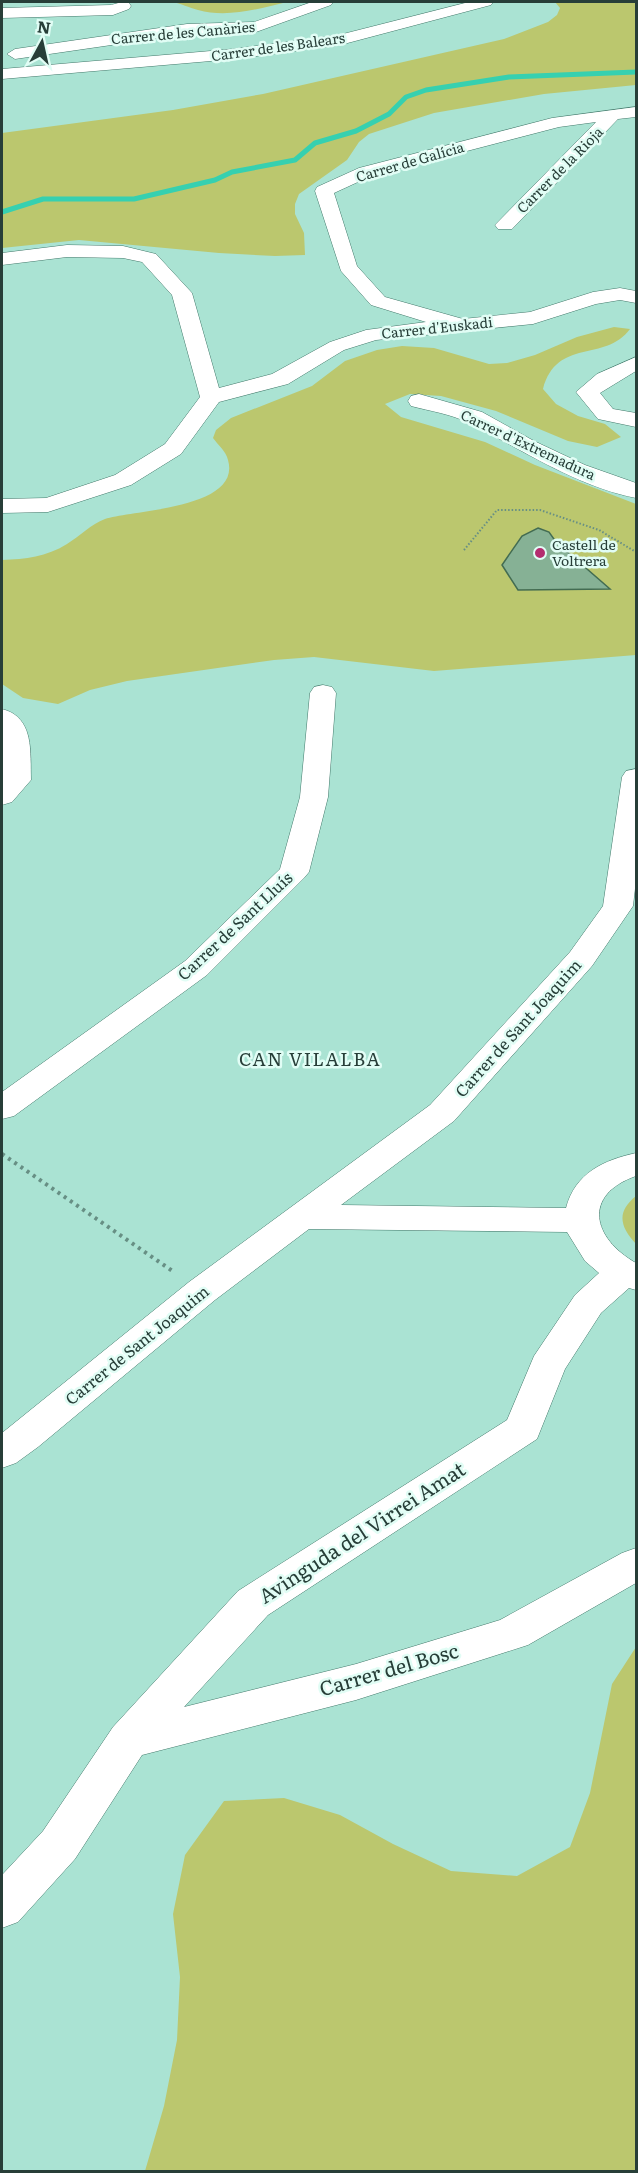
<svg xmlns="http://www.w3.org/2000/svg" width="638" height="2173" font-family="Literata,serif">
	<rect width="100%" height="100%" fill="#aae3d3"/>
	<path fill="#bbc76e" d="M172,2H287C259,9 227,18 198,10C189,8 181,3 172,2Z
		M555,2H636V85L544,94L434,113L369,134L359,142L347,160L299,194L295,204V214L304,233L305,255L275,256L219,253L79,240L2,248V133L173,110L263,94L504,39L548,22L557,15L560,8Z
		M614,327L630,329C605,363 557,337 543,389L556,404L578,416L605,424L621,437L597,447L568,441L496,411L441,396L410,394L385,404L401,417L485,442L535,465L636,504V655L434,671L314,657L274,660L127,681L90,690L58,704L23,698L2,684V560C26,559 46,557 67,544C80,536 91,524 105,519C132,510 242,509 228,460C226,451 218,445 213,438L216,430L231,418L312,386L345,361L377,350L402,346L434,348L489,364L507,363L535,355L577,337Z
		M636,1196V1244C620,1227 616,1212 636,1196Z
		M636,1647V2171H145L164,2106L177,2040L180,1977L173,1914L185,1855L224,1801L284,1798L340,1815L393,1844L451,1871L517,1876L570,1847L590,1793L612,1684Z"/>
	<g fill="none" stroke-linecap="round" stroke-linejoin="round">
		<path stroke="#36d0b0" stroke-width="5" d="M2,212L43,199H134L215,180L232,172L295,160L315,143L356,131L389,114L406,97L426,90L509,77L636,72"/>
	</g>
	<path fill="#86b195" stroke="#436c52" stroke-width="1.5" d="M538,528L549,532L556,542L610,589L518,590L502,565L522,536Z"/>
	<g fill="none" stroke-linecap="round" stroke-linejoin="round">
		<g stroke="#43796b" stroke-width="1">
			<path id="minor" d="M122,2L129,3L131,6L129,9L113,15L2,18V8L111,5Z
				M312,2H333L331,5L256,32L187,34L15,59L7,54L15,49L187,24L254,22Z
				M469,2H493L491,5L340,45L234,59L2,79V69L234,49L339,35Z
				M636,107V117L618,119L512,229H498L495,225L596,122L559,127L371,176L334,193L357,266L385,297L463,319L530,312L593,292L620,288L636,291V303L620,300L596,304L533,324L376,340L344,350L288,384L219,402L181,454L131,485L48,512L2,513V499L46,498L115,475L165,444L200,397L172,295L142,262L123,258L67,257L2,265V253L67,245L123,246L156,254L192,293L219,388L272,374L330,342L366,330L426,322L371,305L341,271L315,191L317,187L359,168L552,118Z
				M636,357V371L600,393L613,409L636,413V427L598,419L576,392L597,374Z
				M419,394L482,412L534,441L585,465L636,483V498C576,486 523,450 469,423C451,414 430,411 411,406L408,401L411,396Z
				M323,685L332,687L336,693L328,797L309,872L304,878L207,975L14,1116L2,1119V1092L185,961L280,869L300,797L310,693L314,687Z
				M2,709C35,717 30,753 31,780L12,802L2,805Z
				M636,769V880L633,906L592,966L454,1121L341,1205L566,1208C575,1173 604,1160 636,1153V1176C582,1195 592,1238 636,1263V1290L629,1288L601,1313L565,1369L537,1439L268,1615L184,1707L356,1664L500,1620L622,1553L636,1548V1583L528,1645L356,1700L142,1755L75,1859L18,1922L2,1928V1875L43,1831L113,1727L238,1591L507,1420L534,1356L575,1295L599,1273L585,1261L567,1232L309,1229L215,1300L38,1447L16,1463L2,1468V1433L189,1282L430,1105L570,952L603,906L622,777L626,771Z"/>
		</g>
		<path stroke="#678f84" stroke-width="2" stroke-dasharray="1.5 2" stroke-linecap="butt" d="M464,550L497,510H540L599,530L636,552"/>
		<path stroke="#678f84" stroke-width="4" stroke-dasharray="3 4.5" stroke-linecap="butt" d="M2,1154L174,1272"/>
		<use href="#minor" fill="#fff" fill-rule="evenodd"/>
	</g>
	<circle fill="#b42d6f" stroke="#e1fdf5" stroke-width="2" cx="540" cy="553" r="6"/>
	<g text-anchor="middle" stroke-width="5" stroke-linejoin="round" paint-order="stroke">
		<g font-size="14" fill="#273e38" stroke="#e1fdf5">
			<text transform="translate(183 33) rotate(-5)" y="5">Carrer de les Canàries</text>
			<text transform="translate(278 47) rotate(-8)" y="5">Carrer de les Balears</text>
			<text transform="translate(410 162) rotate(-16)" y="5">Carrer de Galícia</text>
			<text transform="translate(560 170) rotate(-45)" y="5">Carrer de la Rioja</text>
			<text transform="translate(437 328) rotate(-6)" y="5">Carrer d'Euskadi</text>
			<text transform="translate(528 445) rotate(25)" y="5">Carrer d'Extremadura</text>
		</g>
		<g font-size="14" fill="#273e38" stroke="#e1fdf5" text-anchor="start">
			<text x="552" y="550">Castell de<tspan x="552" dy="16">Voltrera</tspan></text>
		</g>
		<g font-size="16" fill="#273e38" stroke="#e1fdf5">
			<text transform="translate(235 926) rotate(-43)" y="6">Carrer de Sant Lluís</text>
			<text transform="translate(518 1028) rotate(-48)" y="6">Carrer de Sant Joaquim</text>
			<text transform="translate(137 1345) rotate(-39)" y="6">Carrer de Sant Joaquim</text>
		</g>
		<g font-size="18" letter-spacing="1.5" fill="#273e38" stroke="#e1fdf5">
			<text x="310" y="1066">CAN VILALBA</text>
		</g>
		<g font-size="20" fill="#273e38" stroke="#e1fdf5">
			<text transform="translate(362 1533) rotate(-33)" y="7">Avinguda del Virrei Amat</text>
			<text transform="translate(389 1670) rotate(-16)" y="7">Carrer del Bosc</text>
		</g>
	</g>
	<rect width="638" height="2173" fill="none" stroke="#273e38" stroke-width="6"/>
	<g transform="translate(42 42) rotate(8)" stroke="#e1fdf5" stroke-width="4.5" paint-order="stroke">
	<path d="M0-4.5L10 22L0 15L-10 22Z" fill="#273e38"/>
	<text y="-9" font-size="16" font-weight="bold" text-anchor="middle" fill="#273e38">N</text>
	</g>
</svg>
